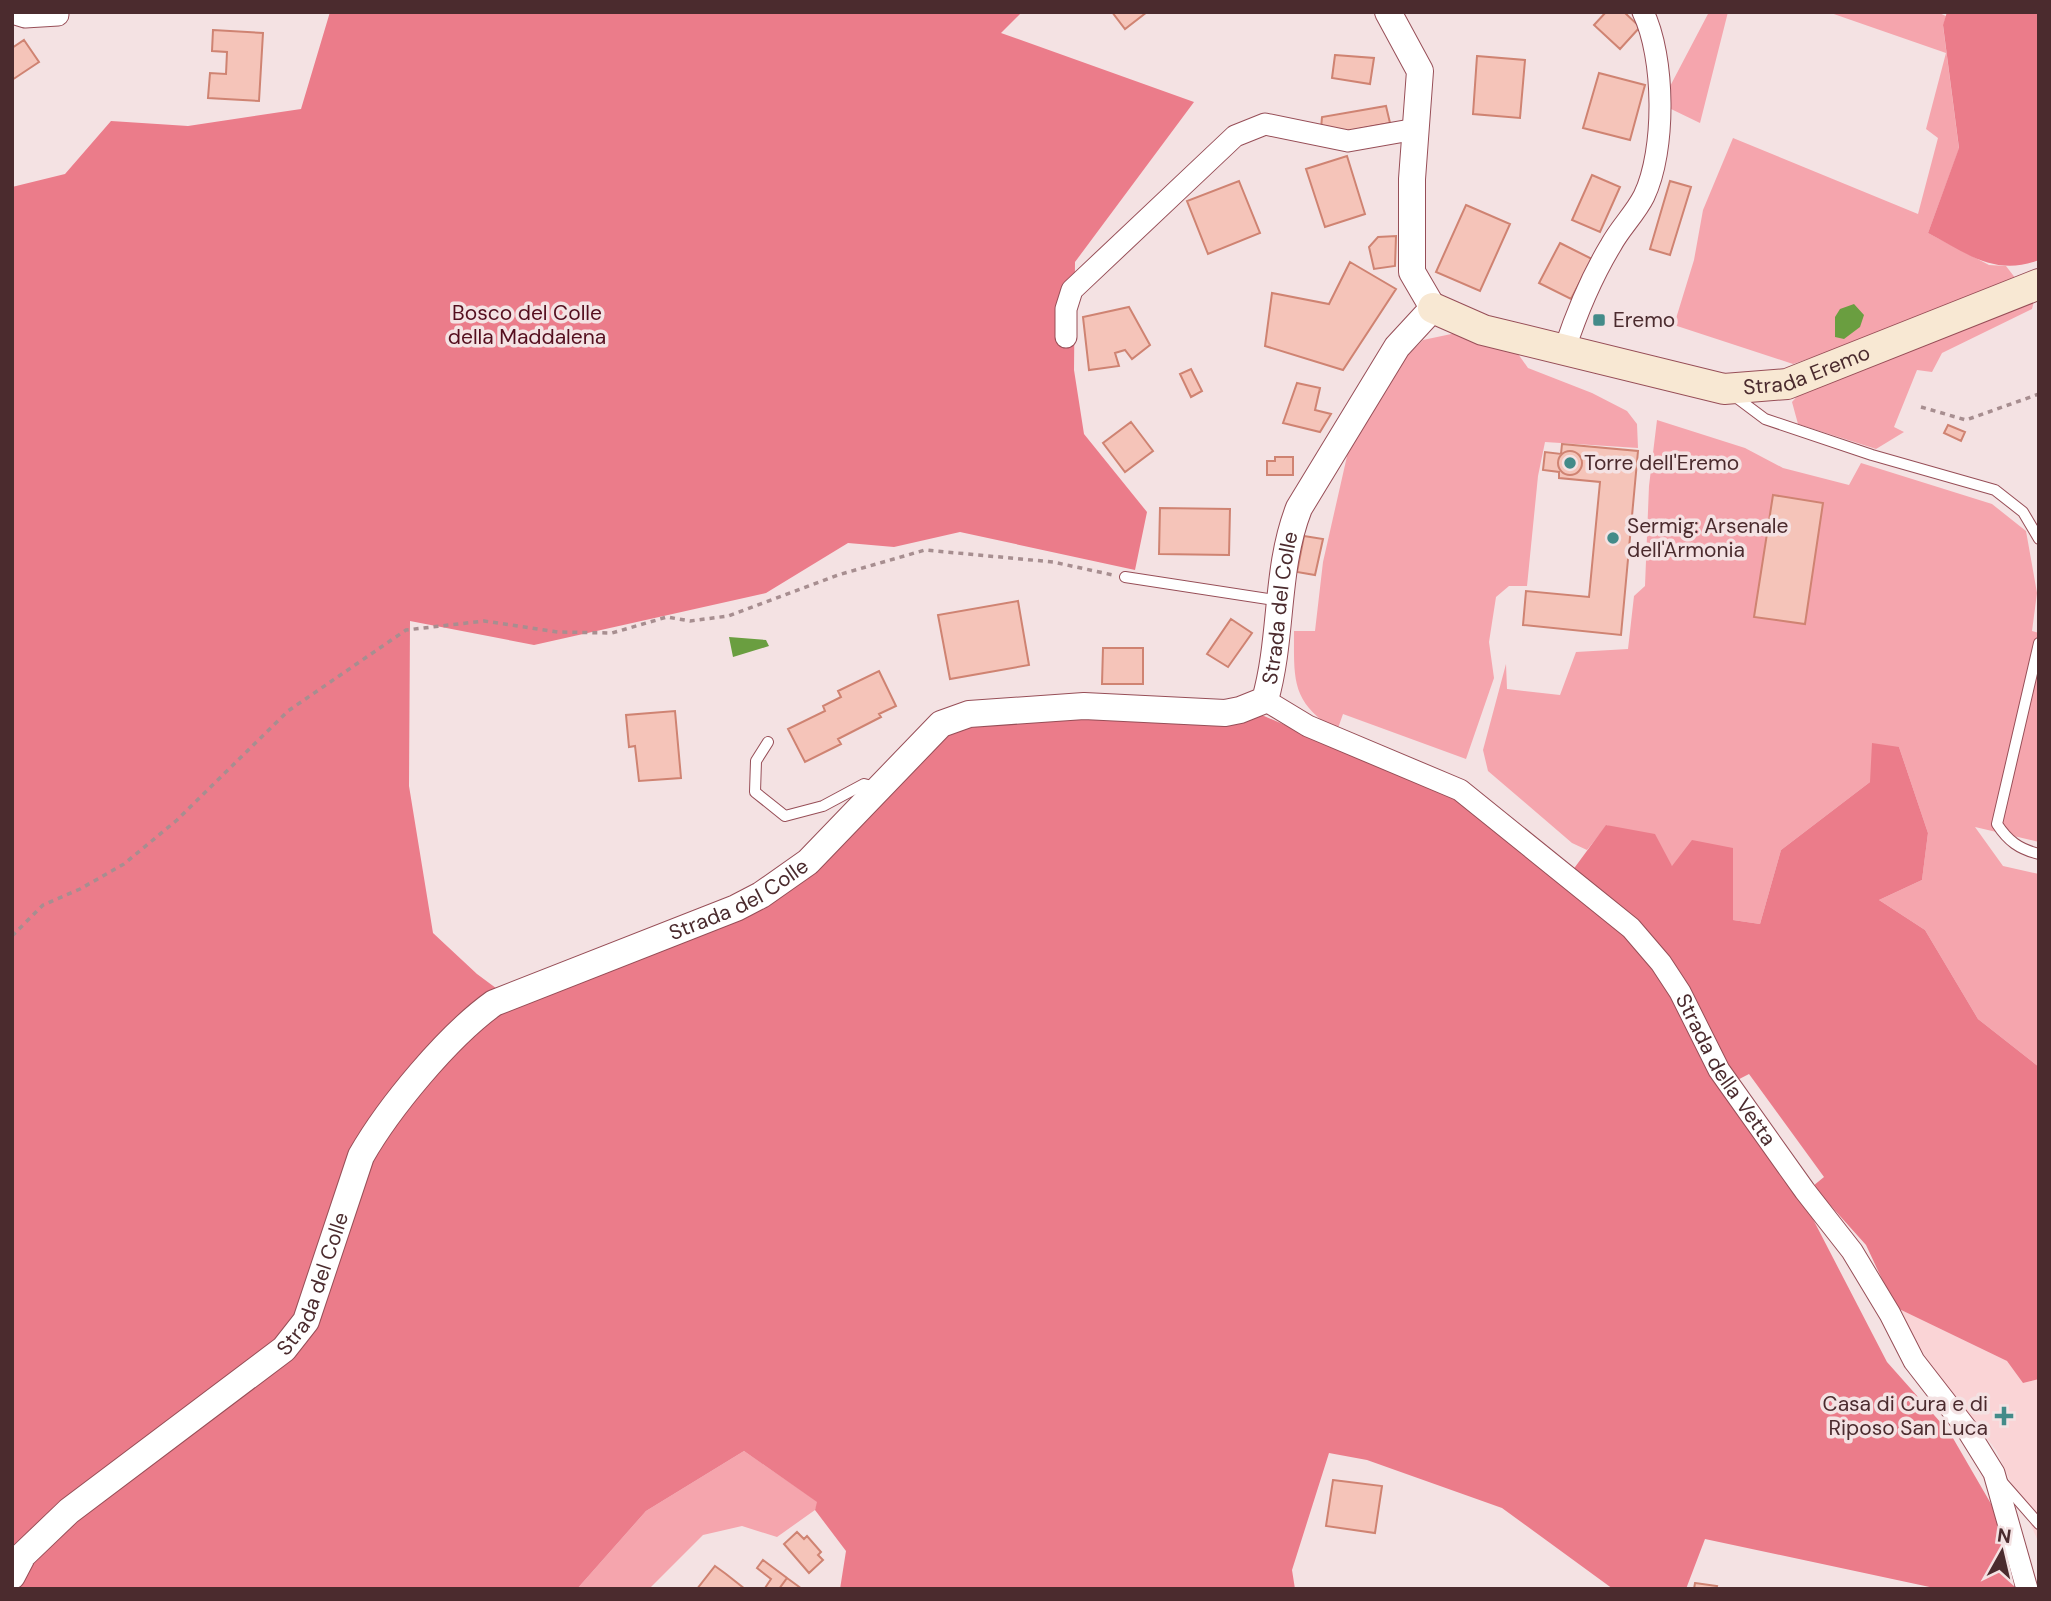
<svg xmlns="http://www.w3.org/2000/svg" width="2051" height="1601" font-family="'DM Sans',sans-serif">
	<rect width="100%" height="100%" fill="#f4e2e3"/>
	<path fill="#fad4d6" d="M1895,1307L2007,1361L2023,1383L2039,1379V1543L1996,1450L1935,1372Z"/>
	<path fill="#f5a5ad" d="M1709,12H1728L1700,123L1671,109L1667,92Z
		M1828,12H1937L1946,16L1943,26L1959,149L1928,233L1989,265L2006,266L2016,279L1900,327L1793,364L1674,325L1694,260L1703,210L1733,138L1918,214L1938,138L1926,129L1946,53Z
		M2035,297L2032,309L1942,353L1932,372L1917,370L1894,427L1904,432L1876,449L1798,424L1792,402L1807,385Z
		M1456,333L1516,351L1528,368L1592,393L1627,411L1637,424L1638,448L1545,442L1538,476L1527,586H1509L1496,597L1489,642L1494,678L1466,759L1343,714L1337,731C1291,702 1294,681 1294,631H1315L1323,562L1350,443L1388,375L1423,340Z
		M1657,420L1745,448L1783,468L1849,485L1861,463L1992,504L2026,531L2037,593L2032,631L2039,633V842L1975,827L2003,866L2039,874V1067L1978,1019L1925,930L1879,900L1922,880L1928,833L1899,747L1870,782L1781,850L1760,924L1733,920L1672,866L1607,825L1587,850L1572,843L1488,771L1483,750L1506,664L1507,689L1560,695L1576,652L1628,649L1634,596L1645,586L1649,486Z
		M744,1451L818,1502L815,1510L777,1537L742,1526L703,1535L649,1589H577L646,1511Z"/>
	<path fill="#eb7c8a" d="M330,12H1022L1001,33L1194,102L1075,262L1074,370L1084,434L1147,512L1135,570L960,532L894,547L848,543L766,593L534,645L410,621L409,786L433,933L477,974L512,1000L801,880L944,732L1013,721L1110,716H1264L1457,799L1564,882L1606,825L1655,834L1672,866L1692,840L1733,848V920L1760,924L1781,850L1870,782L1872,743L1899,747L1928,833L1922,880L1879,900L1925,930L1978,1019L2039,1067V1379L2023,1383L2007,1361L1895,1307L1866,1245L1813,1186L1824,1177L1749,1074L1720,1089L1801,1196L1887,1362L1950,1433L1994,1509L2017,1589H1939L1705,1539L1686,1589H1613L1502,1508L1367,1460L1329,1453L1292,1570L1295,1589H840L846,1551L815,1510L817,1502L744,1451L646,1511L577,1589H12V187L65,174L111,121L188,126L301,109Z
		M1947,12H2039V260C1995,277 1966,253 1928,233L1959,148L1943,25Z"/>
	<path fill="#6a9e40" d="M1854,304L1864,315L1860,327L1844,339L1835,337V317L1840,309Z
		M729,637L766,640L769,646L733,657Z"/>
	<path fill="#f5c4b9" stroke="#cf8372" stroke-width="2" d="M1112,12H1147L1125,29Z
		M1606,12H1624L1640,27L1620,49L1594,25Z
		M213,30L263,33L259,101L208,98L210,73L226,74L227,52L212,51Z
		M24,40L39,62L12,80V48Z
		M1335,55L1374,58L1370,84L1332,78Z
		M1477,56L1525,60L1520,118L1473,114Z
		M1599,73L1645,85L1630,140L1583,128Z
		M1386,106L1390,123L1343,132L1321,129L1322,117Z
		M1347,156L1365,214L1325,227L1306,169Z
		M1592,175L1620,187L1600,232L1572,220Z
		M1239,181L1260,233L1208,254L1187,201Z
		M1670,181L1691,187L1670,255L1650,249Z
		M1466,205L1510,224L1480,291L1436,272Z
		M1396,236L1395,266L1374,269L1369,247L1378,237Z
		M1560,243L1592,259L1571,299L1539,283Z
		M1350,262L1396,289L1343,370L1265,346L1272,293L1329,304Z
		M1129,307L1150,345L1132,359L1125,350L1115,353L1119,366L1089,370L1083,317Z
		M1191,369L1202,391L1191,397L1180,374Z
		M1297,383L1320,388L1315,410L1331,414L1320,432L1283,423Z
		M1131,422L1153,451L1125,472L1103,443Z
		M1948,425L1965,432L1961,441L1944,433Z
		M1562,444L1638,451L1621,635L1523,625L1526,591L1589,597L1600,482L1559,478V472L1543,470L1545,452L1561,454Z
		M1558 463a12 12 0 1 1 24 0a12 12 0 1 1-24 0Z
		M1275,457H1293V475H1267V461H1275Z
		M1773,495L1823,503L1805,624L1754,617Z
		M1160,508L1230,509L1229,555L1159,554Z
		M1304,536L1323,539L1315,575L1297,572Z
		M1018,601L1029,665L950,679L938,615Z
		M1231,619L1252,633L1228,667L1207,654Z
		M1103,648H1143V684H1102Z
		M879,671L896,706L879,714L881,717L838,739L841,744L805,762L788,729L825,711L823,706L841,697L838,691Z
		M675,711L681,778L639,781L635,746L629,747L626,715Z
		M1333,1480L1382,1486L1375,1533L1326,1526Z
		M797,1532L804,1539L807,1536L821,1552L818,1555L823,1560L809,1573L784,1544Z
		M763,1560L787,1578L779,1589L765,1588L771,1579L757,1568Z
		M715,1566L726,1574L745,1589H697Z
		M787,1578L802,1589H779Z
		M1695,1583L1717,1586L1716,1589H1694Z"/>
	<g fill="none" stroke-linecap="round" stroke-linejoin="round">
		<g stroke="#974e57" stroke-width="12">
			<path id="service" d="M1733,395L1765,419L1872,455L1995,490L2023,512L2039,539
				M1125,577L1281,601
				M2039,643L1997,824C2008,841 2019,849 2039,854
				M768,742L756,761L755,792L785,816L823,806L864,784L876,787
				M2003,1483L2039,1524"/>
		</g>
		<g stroke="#974e57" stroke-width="23">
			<g id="minor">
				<path d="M12,13L25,17L58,15"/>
				<path d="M1066,337V309L1072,290L1235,136L1265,124L1348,141L1416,129"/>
				<path d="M1565,348C1577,312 1591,278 1611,245C1620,228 1635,214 1644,196C1666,150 1665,57 1643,12"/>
				<path id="s1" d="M1265,700L1308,726L1460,790L1631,928L1661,963L1680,992L1719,1070L1805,1191L1852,1251L1890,1314L1914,1361L1966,1428L1994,1473L2027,1589"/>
			</g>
		</g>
		<g stroke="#974e57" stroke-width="28">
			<g id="tertiary">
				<path id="s2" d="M12,1576L23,1555L69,1511L284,1349L306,1321L361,1156C389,1107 448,1036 494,1003L736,908L761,895L808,862L941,724L969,714L1084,706L1225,713L1240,710L1265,700C1283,637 1275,569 1299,508L1397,347L1433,308L1412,272V179L1420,71L1388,12"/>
			</g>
		</g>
		<g stroke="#974e57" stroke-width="32">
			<g id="secondary">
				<path id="s3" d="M1433,308L1483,330L1724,389L1787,384L2039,284"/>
			</g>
		</g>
		<path stroke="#a78e90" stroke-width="3.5" stroke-dasharray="5 5" stroke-linecap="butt" d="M1921,407L1966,420L2039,394
			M12,936L43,905L80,889L124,864L177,820L288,711L406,630L484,621L558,632L612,633L667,617L690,621L728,616L838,575L925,550L1053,562L1113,575"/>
		<use href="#service" stroke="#fff" stroke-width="10"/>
		<use href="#minor" stroke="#fff" stroke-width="21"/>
		<use href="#tertiary" stroke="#fff" stroke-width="26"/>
		<use href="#secondary" stroke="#f8e8d3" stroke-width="30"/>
	</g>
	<g fill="#438b89" stroke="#f4e2e3" stroke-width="2.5">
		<rect x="1592" y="313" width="14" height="14" rx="3.5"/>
		<circle cx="1570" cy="463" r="7"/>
		<circle cx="1613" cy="538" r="7"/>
		<path d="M2000.5 1405.5h7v7h7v7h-7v7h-7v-7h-7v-7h7z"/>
	</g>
	<g text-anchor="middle" stroke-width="7" stroke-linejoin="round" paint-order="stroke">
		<g font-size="21" fill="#540e1e" stroke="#f4e2e3">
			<text x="527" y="320">Bosco del Colle<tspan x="527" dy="24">della Maddalena</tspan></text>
		</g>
		<g font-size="21" fill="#4b2b2e" stroke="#f4e2e3" text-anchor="start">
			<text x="1613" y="327">Eremo</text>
			<text x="1584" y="470">Torre dell'Eremo</text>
			<text x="1627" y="533">Sermig: Arsenale<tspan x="1627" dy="24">dell'Armonia</tspan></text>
			<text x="1988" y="1411" text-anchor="end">Casa di Cura e di<tspan x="1988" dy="24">Riposo San Luca</tspan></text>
		</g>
		<g font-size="21" fill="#4b2b2e" stroke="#f4e2e3">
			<text dy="7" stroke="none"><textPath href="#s3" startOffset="388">Strada Eremo</textPath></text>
			<text dy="7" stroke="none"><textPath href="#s2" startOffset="1729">Strada del Colle</textPath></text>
			<text dy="7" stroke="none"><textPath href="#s2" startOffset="1036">Strada del Colle</textPath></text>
			<text dy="7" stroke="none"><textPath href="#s1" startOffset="606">Strada della Vetta</textPath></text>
			<text dy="7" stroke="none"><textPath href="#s2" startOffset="429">Strada del Colle</textPath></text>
		</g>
	</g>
	<rect width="2051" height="1601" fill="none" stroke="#4b2b2e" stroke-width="28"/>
	<g transform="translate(2002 1552) rotate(8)" stroke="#f4e2e3" stroke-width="5" paint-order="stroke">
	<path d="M0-5L12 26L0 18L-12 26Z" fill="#4b2b2e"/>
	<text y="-10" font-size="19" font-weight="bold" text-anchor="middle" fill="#4b2b2e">N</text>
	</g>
</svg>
